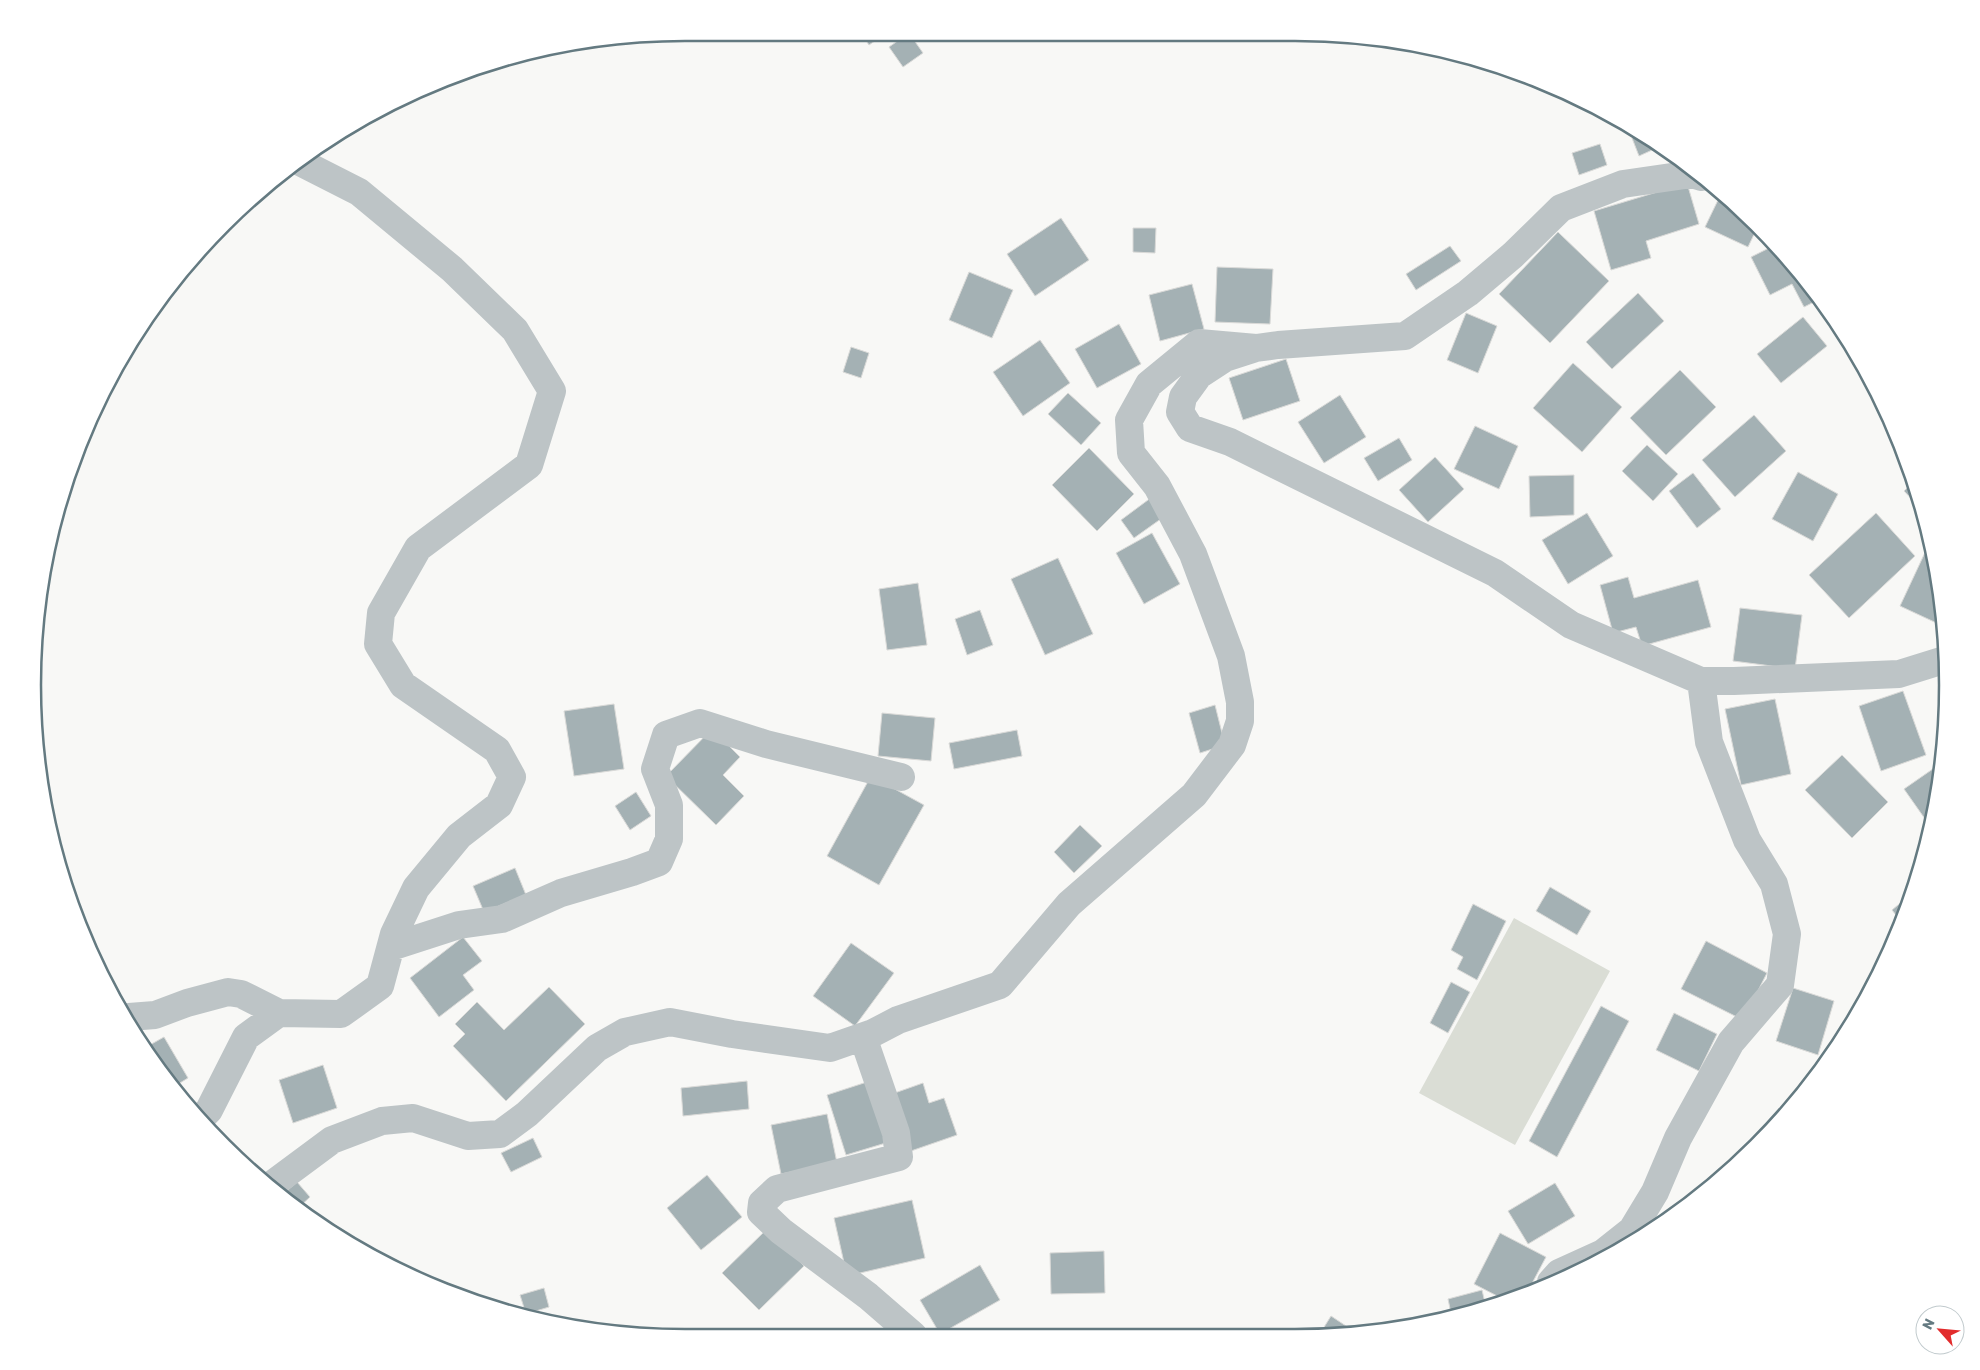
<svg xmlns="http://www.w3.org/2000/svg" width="1980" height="1370" font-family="Rubik,sans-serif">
	<rect width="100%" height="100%" fill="#f8f8f6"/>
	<path fill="#daddd5" d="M1514,918L1610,971L1515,1145L1419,1093Z"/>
	<path fill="#a4b1b4" stroke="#dadad8" d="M861,33H886L869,45Z
		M909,33L923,53L903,67L889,47Z
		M1641,133L1661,146L1639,156L1632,138Z
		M1600,144L1607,165L1579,175L1572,153Z
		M1687,183L1699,224L1646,241L1651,258L1611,270L1594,211Z
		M1719,198L1730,203L1757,228L1748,247L1705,227Z
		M1061,218L1089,260L1035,296L1007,254Z
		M1133,228H1156L1155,253L1133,252Z
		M1558,232L1609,281L1550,343L1499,294Z
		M1775,245L1785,255L1818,300L1804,307L1792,284L1770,295L1751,257Z
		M1450,246L1461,261L1416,290L1406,274Z
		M1217,267L1273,269L1270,324L1215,322Z
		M969,272L1013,290L992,338L949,320Z
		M1192,284L1204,329L1160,341L1149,295Z
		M1638,293L1664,321L1612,369L1586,342Z
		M1466,313L1497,326L1478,373L1447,360Z
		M1803,317L1827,346L1781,383L1757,354Z
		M1119,324L1141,364L1097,388L1075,349Z
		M1040,340L1070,383L1023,416L993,372Z
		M851,347L869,353L861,378L843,372Z
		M1286,359L1300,401L1243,420L1229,378Z
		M1573,363L1622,407L1582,452L1533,408Z
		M1680,370L1716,407L1666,455L1630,418Z
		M1068,393L1101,423L1081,445L1048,414Z
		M1340,395L1366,437L1324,463L1298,422Z
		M1754,415L1786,451L1735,497L1702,460Z
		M1475,426L1518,446L1499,489L1454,469Z
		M1399,438L1412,460L1378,481L1364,458Z
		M1647,445L1678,474L1653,501L1622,471Z
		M1089,448L1134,494L1097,531L1052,485Z
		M1435,457L1464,489L1428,522L1399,490Z
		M1798,472L1838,494L1813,541L1772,519Z
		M1693,473L1721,509L1697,528L1669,491Z
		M1574,475V515L1530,517L1529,476Z
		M1914,481L1921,509L1904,491Z
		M1152,497L1165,516L1134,538L1121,520Z
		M1587,513L1613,556L1568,584L1542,540Z
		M1876,513L1915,556L1849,618L1809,575Z
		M1152,533L1180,584L1144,604L1116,553Z
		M1929,544L1942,600L1943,626L1900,606Z
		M1058,558L1093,634L1045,655L1011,579Z
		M1628,577L1634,598L1698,580L1711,627L1642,646L1636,627L1613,633L1600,585Z
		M918,583L927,645L887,650L879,589Z
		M1740,608L1802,615L1795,669L1733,661Z
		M980,610L993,645L967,655L955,619Z
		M1903,691L1926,755L1881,771L1859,706Z
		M1775,699L1791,774L1741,785L1725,709Z
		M614,704L624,769L574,776L564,711Z
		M1215,705L1225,745L1200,753L1189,713Z
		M882,713L935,718L931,761L878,756Z
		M712,729L740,757L723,775L744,796L716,825L666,776Z
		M1017,730L1022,756L954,769L949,743Z
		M1842,755L1888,802L1852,838L1805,790Z
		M1940,764L1930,826L1904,789Z
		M871,776L924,805L879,885L827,856Z
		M636,792L651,816L630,830L615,806Z
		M1080,825L1102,846L1074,873L1054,852Z
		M515,868L526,895L484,912L473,886Z
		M1550,887L1591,911L1577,935L1536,911Z
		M1910,895L1900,920L1892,910Z
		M1473,904L1506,921L1477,980L1457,969L1463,957L1451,950Z
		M463,937L482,961L463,975L474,990L439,1017L410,978Z
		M1706,941L1767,973L1743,1020L1681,989Z
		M851,943L894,973L855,1026L813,996Z
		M1451,982L1470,992L1448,1033L1430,1023Z
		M549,987L585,1024L506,1101L453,1046L465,1034L455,1024L477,1002L504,1030Z
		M1793,988L1834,1001L1818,1055L1776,1041Z
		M1601,1006L1629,1021L1557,1157L1529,1141Z
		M1674,1013L1717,1034L1699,1071L1656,1050Z
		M164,1037L188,1078L175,1086L148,1046Z
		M323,1065L337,1108L293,1123L279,1080Z
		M747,1081L749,1109L683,1116L681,1088Z
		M870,1081L889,1142L846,1155L827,1095Z
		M923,1083L929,1103L944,1098L957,1135L908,1152L889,1095Z
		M827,1114L837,1163L781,1174L771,1125Z
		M533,1138L542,1157L511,1172L501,1153Z
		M707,1175L742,1217L701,1250L667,1208Z
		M297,1182L310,1197L297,1209L281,1196Z
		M1555,1183L1575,1216L1528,1244L1508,1211Z
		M912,1200L925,1258L847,1276L834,1218Z
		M767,1229L804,1266L759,1310L722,1273Z
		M1500,1233L1546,1257L1528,1291L1505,1300L1474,1284Z
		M1104,1251L1105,1293L1051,1294L1050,1253Z
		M980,1265L1000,1300L940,1334L920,1300Z
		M544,1288L549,1307L526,1314L520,1295Z
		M1482,1290L1486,1307L1452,1318L1448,1299Z
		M1331,1316L1355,1332H1321Z
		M772,1330V1335L722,1336V1333Z"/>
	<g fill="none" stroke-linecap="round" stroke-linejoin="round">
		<path stroke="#bdc4c6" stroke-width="28" d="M1702,177L1692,174L1623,184L1561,208L1513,255L1468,293L1405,336L1278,345L1256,348L1225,358L1199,375L1183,397L1180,412L1190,428L1230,442L1495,573L1571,625L1701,681H1734L1899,674L1944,660
			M391,947L459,925L502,919L561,893L632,872L659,862L669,839V805L655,769L666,735L700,723L766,744L901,777
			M129,1017L155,1015L187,1003L228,992L241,994L279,1013
			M863,1037L896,1133L899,1157L777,1189L762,1203L761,1212L781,1231L868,1296L913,1335
			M199,1120L209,1110L246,1037L279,1013L341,1014L380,986L394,934L416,888L459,836L499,805L512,777L497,750L403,685L378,644L381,613L418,548L529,465L552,391L515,330L452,269L359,192L300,162
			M270,1186L332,1140L382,1121L413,1118L468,1136L500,1134L527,1114L597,1048L625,1032L670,1022L732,1034L830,1048L873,1033L898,1020L1000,985L1069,904L1194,795L1232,745L1240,721V702L1231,656L1193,554L1157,486L1131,453L1129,420L1149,384L1199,343L1256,348
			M1551,1282L1559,1273L1603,1253L1632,1230L1655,1192L1678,1138L1731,1042L1780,985L1787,934L1774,884L1747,840L1709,742L1701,681"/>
	</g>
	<path d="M0 0H1980V1370H0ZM685 41H1295A644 644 0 0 1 1939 685V685A644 644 0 0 1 1295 1329H685A644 644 0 0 1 41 685V685A644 644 0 0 1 685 41Z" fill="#fff" fill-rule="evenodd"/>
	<path fill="none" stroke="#647a81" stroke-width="2.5" d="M685 41H1295A644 644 0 0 1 1939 685V685A644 644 0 0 1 1295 1329H685A644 644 0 0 1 41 685V685A644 644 0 0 1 685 41Z"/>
	<g transform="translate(1940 1330) rotate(297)"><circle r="24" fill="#ffffff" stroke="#c1cacd"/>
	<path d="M0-4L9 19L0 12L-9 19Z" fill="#e22c2d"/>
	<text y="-8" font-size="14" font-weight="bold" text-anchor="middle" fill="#647a81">N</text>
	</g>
</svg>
